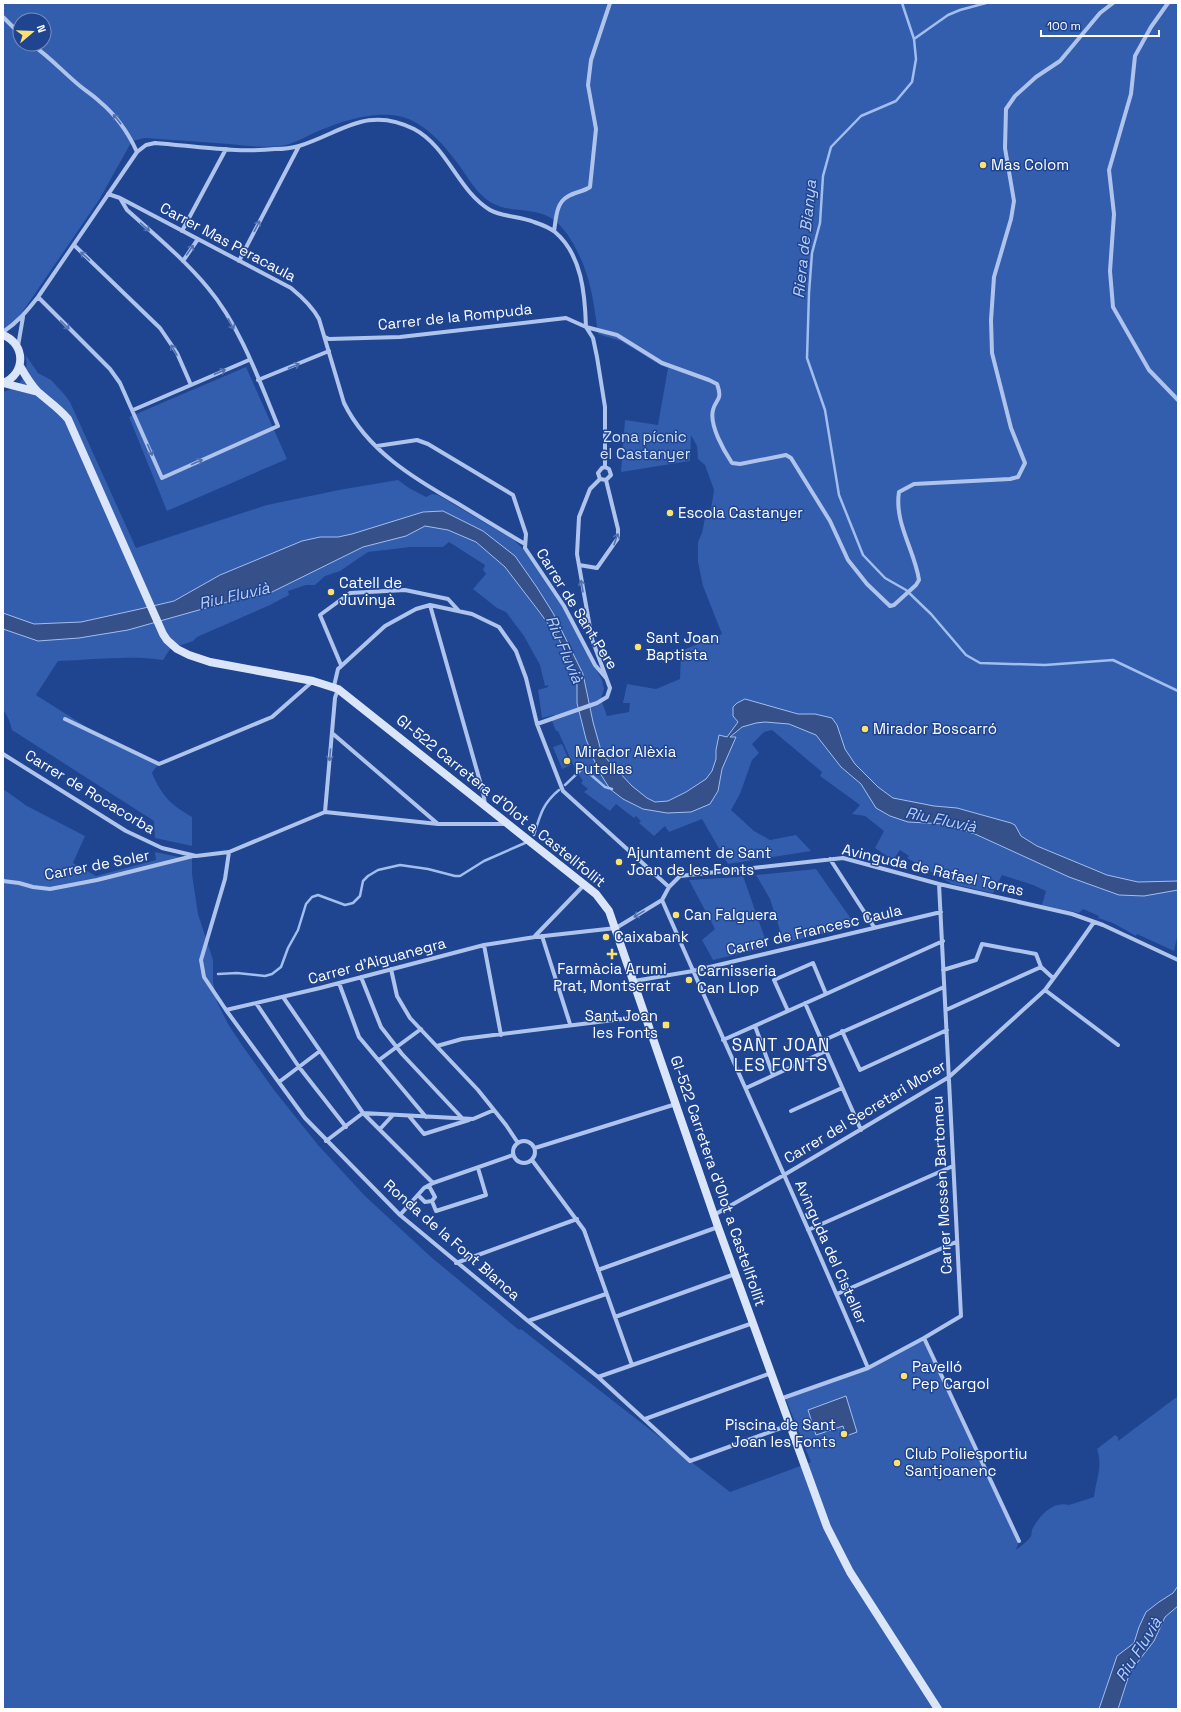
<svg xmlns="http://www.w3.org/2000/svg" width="1181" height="1712" font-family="'Space Grotesk',sans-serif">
	<rect width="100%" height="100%" fill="#1f4490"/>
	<path fill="#335dad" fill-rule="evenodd" d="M3,3H1178V933L1174,951L1137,934L1136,936L1113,923L1098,918L1099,916L1083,909L1079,913L1042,905L1046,891L1033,885L1002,875L993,893L952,884L907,858L909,856L900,850L893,860L875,848L884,831L865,816L852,814L860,805L820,776L822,772L772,730L764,732L752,744L759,753L752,760L740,794L731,810L754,831L770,840L796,835L811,851L728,864L702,819L669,832L665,826L654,836L639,823L641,821L636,816L634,818L616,804L610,811L584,792L588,789L581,783L583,781L575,769L558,731H556L552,721L554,715L542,718L538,690L548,687V685L545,686L540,665L524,636L506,612L497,608L473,589L486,574L483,570L485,565L449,542L443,547H411L368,552L340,571L325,576L315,585H306L288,591L289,595L270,605L197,637L193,641L170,649L163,660C128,655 93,660 58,661L36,695L104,738L159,764L153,771L152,773C162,796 170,804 192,817V846L155,838L154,821L12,730L9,720L3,709V392C7,390 11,390 15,387C25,381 29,364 25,354L38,373L51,380L64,394L70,402L136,548L267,505L339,490L398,480L409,488L426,497L432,494L438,495L514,540L525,551L562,605L602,680L604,689L601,699L607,716L629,712L630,703H623L627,684L656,689L680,679L681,651L722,634L703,586L698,562V542L702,533L705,518L711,509L714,490L705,465L698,459L697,446L691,435L690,461L621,472L625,420L658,425L668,368L660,365L621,341L598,334C593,296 589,266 567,234C561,226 555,219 545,215C528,208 507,212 492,203C474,192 468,176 455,160C445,146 429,129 413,121C384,106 341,121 314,133C303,138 292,145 280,146C263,148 246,146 229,144C206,142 182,141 159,139L145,138L132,141L99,200L23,311L3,335ZM20,20H44V44H20Z
		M246,367L287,459L167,511L129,417Z
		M562,744L571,765L562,769L553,747Z
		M3,789L27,806L85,836L73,863L96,876L156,860L155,852L179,857L192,858V874L198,914L213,960V982L217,1002L228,1024L244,1048L274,1090L318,1145L365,1196L431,1257L519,1330L521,1329L730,1492L811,1462L785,1397L868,1368L924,1338L1019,1541L1016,1550C1021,1546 1029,1540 1031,1536C1032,1534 1031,1531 1033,1528C1040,1515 1053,1501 1069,1505L1094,1497C1096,1480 1103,1466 1097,1449L1115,1435L1118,1437V1441L1178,1396V1709H3Z
		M816,869L856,926L784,943L770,899L756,875Z
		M743,876L768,947L713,960L702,940L715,929L689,880L738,877Z"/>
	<path fill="#365189" stroke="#a2beee" d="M443,511L483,531L515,556L536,586L553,613L583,674L593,722L602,754L632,786L647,798L655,802L668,801L686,792L706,779L712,771L716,759V750L719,735L727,737L738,722L733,716V707L737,703L745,699L798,714H815L832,718L837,725L845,749L855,764L878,787L893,798L934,806L957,808L1011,823L1015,825L1021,836L1037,846L1107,875L1138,882L1178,881V890L1144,896L1119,895L1069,877L975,834L945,824L908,822L890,816L876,808L861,784L841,767L816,735L789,724L765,722L756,723L742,727L730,737H736L722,769L718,791L710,804L691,812L667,813L643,809L623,799L610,789L598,770L586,739L577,703V683L559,639L541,614L505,567L476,542L448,530L425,526L406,536L363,547L270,593L238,599L128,630L79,638L38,641L3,629V613L34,624L81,622L140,609L174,601L220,575L302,541L320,537H338L352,534L423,512Z
		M846,1396L857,1432L846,1436L843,1426L816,1435L808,1410Z
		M1178,1586V1606L1165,1617L1154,1641L1130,1672L1118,1709H1099L1117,1656L1134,1643L1139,1627L1146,1612L1159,1602L1173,1593Z"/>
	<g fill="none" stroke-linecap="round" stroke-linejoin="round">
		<path stroke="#a2beee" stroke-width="2.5" d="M902,3L914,39L916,59L912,82L896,101L861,116L831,147L823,176L820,223L812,253L809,293L807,358L825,410L839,495L863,555L885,578L906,590L931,614L966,655L980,663L1045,665L1113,660L1178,691
			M914,39L948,15L960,10L986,3
			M565,785L583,768L605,787L612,789
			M534,835C540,815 543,803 559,790
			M218,974L237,973L265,976L272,974L281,967L288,948L298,930L306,904L312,897L318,895L345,905L353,903L360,896L363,881L368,876L378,870L400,865L428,869L455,876H460L484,861L525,843"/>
		<path stroke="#afc4ed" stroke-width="4" d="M1168,3L1151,27L1135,56L1131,94L1109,170L1114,214L1110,271L1113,307L1149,370L1178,400
			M3,17L20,34
			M31,44C49,56 63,72 80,86C86,91 93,95 99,101C116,115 128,132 137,152
			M108,194L120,198L291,288C302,297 312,306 319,319L344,403C367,450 413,478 457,503C480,517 503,531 525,544
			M182,231L226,149
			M554,231C556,220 556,203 567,197C574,192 583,192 590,187L596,129L588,85L591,60L610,3
			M74,245L160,328L177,353L191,385
			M183,261L198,239
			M239,261L299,146
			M38,297L110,369L120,383L162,478L278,426C259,380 240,326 208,288C184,259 155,235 127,210L120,198
			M586,327L593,338L597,357L605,407V467
			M3,332C18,322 27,311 38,297L137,152L146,145L155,143C194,146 237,153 275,149C283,149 292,148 299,146C341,133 367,105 414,129C448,147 458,191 490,210C502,217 520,216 534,222C540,224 550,228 555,232C582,255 585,294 586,327
			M325,337L329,339L400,337L566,318L586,327L617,335L662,363L709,380L717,384C723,401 716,398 713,410C709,425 724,451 732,463L740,464L786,455L791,458L830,521L848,560L867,584L890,606L894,605L916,585L919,580C915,551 894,523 899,492L914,484L1010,479L1018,477L1025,463L1011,428L992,353L991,320L994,277L1011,219L1014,201L1005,148L1006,109L1015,96L1036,77L1060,61L1100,13L1113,3
			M18,346L23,317
			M258,380L329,351
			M133,410L249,360
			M377,446L417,440L428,444L513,495L526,534L525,548L564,606L595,665L606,678
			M600,479L606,480L611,475L609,469L605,467
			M600,479L598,473L602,468L605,467
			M579,565L597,568L618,538V529L606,480
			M430,605L483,792L485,804
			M341,665L320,615L350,593L405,590L448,599L459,611
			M334,686L338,669L385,626L416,609L430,605L472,614L499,627L516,651L526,678L537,724L563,791L669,887
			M65,719L159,764L272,717L313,681
			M537,724L597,703L607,697L610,688L592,639L577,554L579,517L590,489L600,479
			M332,733L438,824
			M3,754L126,831L162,848L196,856L229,852L325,812L438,824H506
			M325,812L335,698L338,689
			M229,852L225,879L201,960L204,977L226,1010L305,1118L400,1215L528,1321L598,1377L690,1461L789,1425
			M830,859L874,927
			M3,881L19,883L33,887L50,889L97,880L193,856
			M662,900C730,1056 802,1211 868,1368
			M535,936L584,885
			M542,936L570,1024
			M484,945L501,1035
			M1041,967L1053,978
			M391,969L397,996L410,1018L478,1090L506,1125L518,1143
			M943,970L976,960L982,944L1036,954L1041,967L946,1010
			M361,977L381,1027L402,1054L463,1119
			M634,981L693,971L941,912
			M339,983L359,1037L426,1117
			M1045,990L1118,1045
			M826,994L943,941
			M283,997L363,1113L433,1183
			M256,1003L299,1067L346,1127
			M805,1003L861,1130
			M226,1010L320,988L484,945L535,937L616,928L662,900L669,887L680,876L843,858L939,884L1072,914L1103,925L1178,960
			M755,1026L773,1075
			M842,1031L860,1070L947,1030
			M723,1040L826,994L813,963L774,980L788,1011
			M822,1041L944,987
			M437,1046L462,1039L646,1016
			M379,1060L421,1029
			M279,1082L320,1051
			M746,1088L826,1051
			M791,1111L842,1088
			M409,1116L424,1134L469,1120
			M380,1129L393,1115
			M326,1141L363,1113L473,1119L494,1110
			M513 1152a11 11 0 1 1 22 0a11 11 0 1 1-22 0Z
			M535,1148L676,1104
			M532,1160L584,1230L632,1365
			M418,1195L425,1202L432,1201L435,1197L429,1186
			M432,1201L436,1211L486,1195L478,1168
			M400,1215L424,1188L433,1183L513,1155
			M714,1215L784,1175L949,1077L1045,990L1070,956L1094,922
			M808,1230L953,1166
			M456,1263L577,1219
			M598,1270L718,1227
			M837,1294L956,1242
			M615,1317L735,1274
			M528,1321L606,1294
			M924,1338L1019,1541
			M598,1377L753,1323
			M780,1399L868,1368L924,1338L961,1316L939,884
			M645,1419L771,1373"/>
		<path stroke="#dbe5fa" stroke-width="8" d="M3,335C26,344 26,374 3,383
			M20,366C25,375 30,384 38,392C48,401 59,408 68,419L163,634L167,640L177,649L189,655L210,662L313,681L338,689L596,894L609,911L718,1227L827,1527L850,1572L938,1709
			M3,383L38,392"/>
	</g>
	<defs><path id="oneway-shaft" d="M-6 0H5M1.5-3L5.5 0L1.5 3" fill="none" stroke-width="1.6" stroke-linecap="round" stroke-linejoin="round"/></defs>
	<g stroke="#5171b1">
		<use href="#oneway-shaft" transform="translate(117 119) rotate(-129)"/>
		<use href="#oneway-shaft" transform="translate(257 226) rotate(-63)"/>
		<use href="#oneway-shaft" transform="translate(145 227) rotate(42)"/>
		<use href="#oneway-shaft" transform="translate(190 250) rotate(-55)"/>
		<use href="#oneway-shaft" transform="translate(85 256) rotate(-137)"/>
		<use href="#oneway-shaft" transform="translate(231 324) rotate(61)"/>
		<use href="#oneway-shaft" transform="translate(65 325) rotate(44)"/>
		<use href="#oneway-shaft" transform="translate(174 350) rotate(-120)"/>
		<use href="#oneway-shaft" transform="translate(294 366) rotate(-22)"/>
		<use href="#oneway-shaft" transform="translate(220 372) rotate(-23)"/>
		<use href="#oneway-shaft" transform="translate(150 450) rotate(67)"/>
		<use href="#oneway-shaft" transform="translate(197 462) rotate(-24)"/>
		<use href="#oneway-shaft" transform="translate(616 539) rotate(-71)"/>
		<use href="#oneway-shaft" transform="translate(582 586) rotate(-100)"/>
		<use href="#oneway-shaft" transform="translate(330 755) rotate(95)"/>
		<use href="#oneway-shaft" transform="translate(639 914) rotate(149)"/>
	</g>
	<g fill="#fbe16f" stroke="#1f4490" stroke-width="1.5">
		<circle cx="983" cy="165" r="4"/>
		<circle cx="670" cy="513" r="4"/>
		<circle cx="331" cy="592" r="4"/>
		<circle cx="638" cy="647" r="4"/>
		<circle cx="865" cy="729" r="4"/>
		<circle cx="567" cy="761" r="4"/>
		<circle cx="619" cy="862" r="4"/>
		<circle cx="676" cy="915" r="4"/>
		<circle cx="606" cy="937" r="4"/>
		<path d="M610 948h4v4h4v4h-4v4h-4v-4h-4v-4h4z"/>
		<circle cx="689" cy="980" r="4"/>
		<rect x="662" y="1021" width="8" height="8" rx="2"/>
		<circle cx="904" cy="1376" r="4"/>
		<circle cx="844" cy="1434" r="4"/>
		<circle cx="897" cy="1463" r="4"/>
	</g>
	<g text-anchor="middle" stroke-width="3" stroke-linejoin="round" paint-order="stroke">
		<g font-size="15" fill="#fff" stroke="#1f4490" text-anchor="start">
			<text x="991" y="170">Mas Colom</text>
			<text x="678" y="518">Escola Castanyer</text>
			<text x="339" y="588">Catell de<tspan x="339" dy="17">Juvinyà</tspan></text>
			<text x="646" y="643">Sant Joan<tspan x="646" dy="17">Baptista</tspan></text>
			<text x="873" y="734">Mirador Boscarró</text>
			<text x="575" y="757">Mirador Alèxia<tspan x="575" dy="17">Putellas</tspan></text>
			<text x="627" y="858">Ajuntament de Sant<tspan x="627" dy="17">Joan de les Fonts</tspan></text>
			<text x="684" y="920">Can Falguera</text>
			<text x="614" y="942">Caixabank</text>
			<text x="612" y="974" text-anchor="middle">Farmàcia Arumi<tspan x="612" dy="17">Prat, Montserrat</tspan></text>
			<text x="697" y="976">Carnisseria<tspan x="697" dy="17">Can Llop</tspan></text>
			<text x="658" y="1021" text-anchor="end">Sant Joan<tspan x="658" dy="17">les Fonts</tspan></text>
			<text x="912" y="1372">Pavelló<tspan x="912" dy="17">Pep Cargol</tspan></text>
			<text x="836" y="1430" text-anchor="end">Piscina de Sant<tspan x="836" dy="17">Joan les Fonts</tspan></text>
			<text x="905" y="1459">Club Poliesportiu<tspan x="905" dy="17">Santjoanenc</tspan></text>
		</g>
		<g font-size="15" fill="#fff" stroke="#1f4490">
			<text transform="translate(228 242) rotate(28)" y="5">Carrer Mas Peracaula</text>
			<text transform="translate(455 317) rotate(-6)" y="5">Carrer de la Rompuda</text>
			<text transform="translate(577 609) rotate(58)" y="5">Carrer de Sant Pere</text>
			<text transform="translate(90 792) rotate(31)" y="5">Carrer de Rocacorba</text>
			<text transform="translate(501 801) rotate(39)" y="5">GI-522 Carretera d'Olot a Castellfollit</text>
			<text transform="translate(97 865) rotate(-11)" y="5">Carrer de Soler</text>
			<text transform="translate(933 870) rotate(13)" y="5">Avinguda de Rafael Torras</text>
			<text transform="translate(814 930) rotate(-13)" y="5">Carrer de Francesc Caula</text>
			<text transform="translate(377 961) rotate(-15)" y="5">Carrer d'Aiguanegra</text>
			<text transform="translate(865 1112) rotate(-31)" y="5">Carrer del Secretari Morer</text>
			<text transform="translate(718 1181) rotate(71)" y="5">GI-522 Carretera d'Olot a Castellfollit</text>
			<text transform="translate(942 1185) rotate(-93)" y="5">Carrer Mossèn Bartomeu</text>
			<text transform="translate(452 1240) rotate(41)" y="5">Ronda de la Font Blanca</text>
			<text transform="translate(831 1252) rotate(66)" y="5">Avinguda del Cisteller</text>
		</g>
		<g font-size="15" fill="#d4e1f9" stroke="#1f4490">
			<text x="645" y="442">Zona pícnic<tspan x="645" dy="17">el Castanyer</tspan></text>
		</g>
		<g font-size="16" font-style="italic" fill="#bbcff4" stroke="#1f4490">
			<text transform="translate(804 239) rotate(-84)" y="6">Riera de Bianya</text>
			<text transform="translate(234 595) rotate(-13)" y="6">Riu Fluvià</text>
			<text transform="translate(565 649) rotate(67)" y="6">Riu Fluvià</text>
			<text transform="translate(941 819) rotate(12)" y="6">Riu Fluvià</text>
			<text transform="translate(1138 1649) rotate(-58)" y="6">Riu Fluvià</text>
		</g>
		<g font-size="17" letter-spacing="1" fill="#fff" stroke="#1f4490">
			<text x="781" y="1051">SANT JOAN<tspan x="781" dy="20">LES FONTS</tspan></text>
		</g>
	</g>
	<rect width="1181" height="1712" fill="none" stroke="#ffffff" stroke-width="8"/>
	<g transform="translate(32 32) rotate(71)"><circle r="19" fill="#1f4490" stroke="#798fbc"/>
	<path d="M0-3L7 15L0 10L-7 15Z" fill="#fbe16f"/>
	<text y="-6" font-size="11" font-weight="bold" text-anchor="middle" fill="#ffffff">N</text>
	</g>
	<path d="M1041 30v6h118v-6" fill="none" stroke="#ffffff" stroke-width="2"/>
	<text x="1047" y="30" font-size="12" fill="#ffffff" stroke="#1f4490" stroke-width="3" paint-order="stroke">100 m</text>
</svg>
